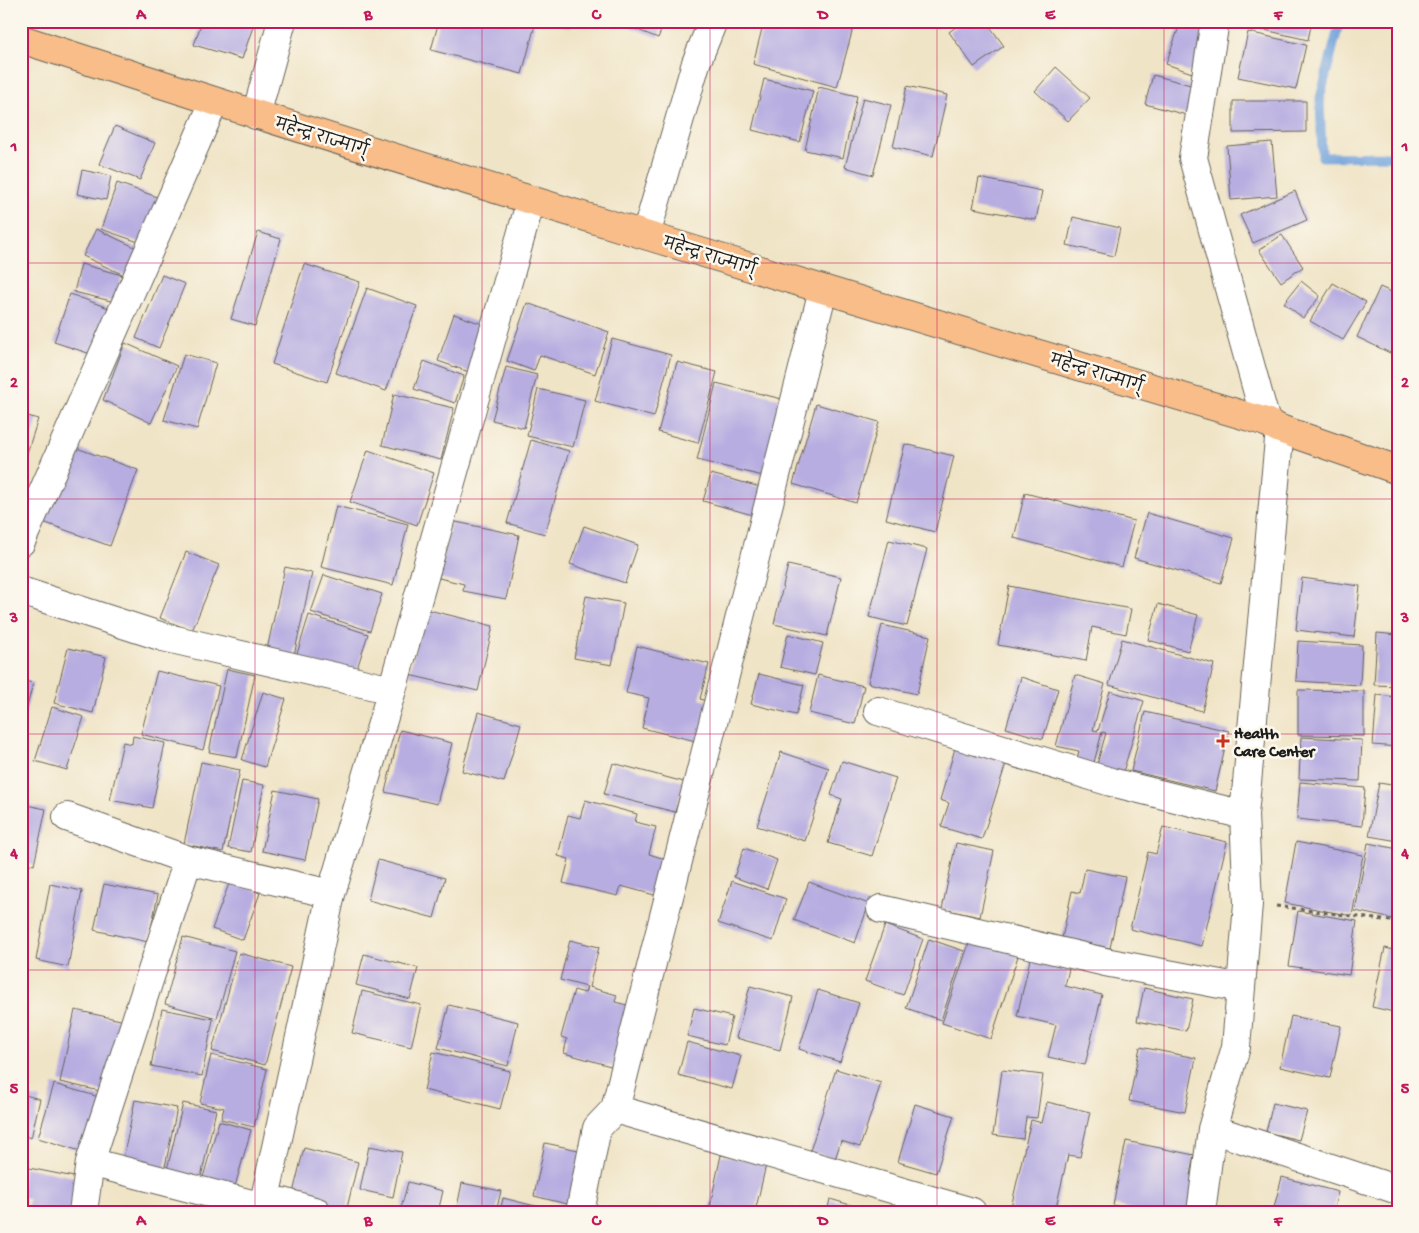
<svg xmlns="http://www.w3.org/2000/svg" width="1419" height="1233" font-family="'Gochi Hand','Playpen Sans Deva',sans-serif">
	<rect width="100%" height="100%" fill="#fbf7ec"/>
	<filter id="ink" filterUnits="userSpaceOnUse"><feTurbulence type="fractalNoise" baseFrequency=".02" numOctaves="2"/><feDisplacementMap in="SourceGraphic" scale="10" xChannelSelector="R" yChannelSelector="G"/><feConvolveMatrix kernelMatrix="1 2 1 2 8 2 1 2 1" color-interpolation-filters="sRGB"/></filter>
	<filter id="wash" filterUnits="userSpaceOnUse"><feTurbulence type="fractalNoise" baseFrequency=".0096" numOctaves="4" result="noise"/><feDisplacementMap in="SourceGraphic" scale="20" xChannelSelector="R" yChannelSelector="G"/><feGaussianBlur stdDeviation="1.12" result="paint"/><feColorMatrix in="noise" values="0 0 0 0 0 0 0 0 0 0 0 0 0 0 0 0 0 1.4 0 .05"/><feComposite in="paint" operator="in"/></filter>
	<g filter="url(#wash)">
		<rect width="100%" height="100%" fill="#f0e4c6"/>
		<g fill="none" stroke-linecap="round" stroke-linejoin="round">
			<path stroke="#6fa1da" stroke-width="9" d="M1340,21L1320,98L1322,157L1398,156"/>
		</g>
		<g id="blocks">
			<path fill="#b7ade1" d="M202,21H255L242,59L194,45Z
				M439,21H522L535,25L522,74L431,50Z
				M550,21H572L570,28Z
				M615,21H665L658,38Z
				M764,21H855L837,87L753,64Z
				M932,21H945L937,28Z
				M964,21H986L1004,46L974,67L949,32Z
				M1181,21H1210L1192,73L1166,64Z
				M1244,21H1312L1308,40L1243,25Z
				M1248,32L1306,45L1296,89L1238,77Z
				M1056,67L1090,98L1068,121L1035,91Z
				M1153,75L1202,88L1194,117L1145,104Z
				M764,79L813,91L800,142L752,130Z
				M907,86L947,95L933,156L893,147Z
				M819,87L857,96L843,158L805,150Z
				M863,98L891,105L873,175L845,167Z
				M1233,101H1306V132L1233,133Z
				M115,126L155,143L140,180L99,164Z
				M1272,142L1277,196L1231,200L1227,146Z
				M82,170L111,176L106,200L77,194Z
				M979,178L1042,191L1036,220L973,208Z
				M117,183L163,199L147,245L101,229Z
				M1295,191L1307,220L1253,243L1240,215Z
				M1073,217L1120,228L1114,256L1067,245Z
				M96,229L141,250L128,277L83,256Z
				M258,232L281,239L255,326L231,319Z
				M1282,235L1303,267L1281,282L1259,250Z
				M81,264L122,275L115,302L74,292Z
				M304,264L360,282L327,382L272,364Z
				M162,275L185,284L159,348L136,338Z
				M1301,281L1320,296L1303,318L1284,303Z
				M1333,283L1366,302L1343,340L1310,321Z
				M1380,287L1398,295V335L1390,353L1357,337Z
				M367,288L417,306L386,391L336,373Z
				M70,294L111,309L94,355L54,342Z
				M527,303L609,332L595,374L540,355L534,371L507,361Z
				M454,314L485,325L469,372L438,361Z
				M612,339L671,355L654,417L595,401Z
				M125,343L177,366L151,423L103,400Z
				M184,354L216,363L197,429L164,420Z
				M424,361L464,376L455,403L414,389Z
				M677,362L717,372L698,443L658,432Z
				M506,367L537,375L524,428L492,420Z
				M716,383L782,399L763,476L697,460Z
				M538,389L585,400L573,447L527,436Z
				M394,394L454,408L441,460L382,445Z
				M816,404L879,422L856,503L793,484Z
				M21,414L38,419L27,453L21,451Z
				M531,440L569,451L545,534L507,523Z
				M905,444L954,456L935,532L886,519Z
				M71,446L138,470L110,546L43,522Z
				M368,450L434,473L417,525L350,502Z
				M711,474L764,488L756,516L703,501Z
				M1025,493L1134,521L1122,567L1014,538Z
				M336,506L408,524L393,585L321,567Z
				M1147,513L1234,538L1221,583L1134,558Z
				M451,521L519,535L506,599L463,591L464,584L439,578Z
				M584,526L638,545L625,583L570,564Z
				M889,540L927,549L907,626L869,617Z
				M186,552L219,565L192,631L160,618Z
				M788,565L841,577L827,636L774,624Z
				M285,567L312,573L293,660L266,654Z
				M324,575L382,594L370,631L311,612Z
				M1302,578L1360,586L1354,637L1296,630Z
				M1009,586L1131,609L1126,634L1092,627L1086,661L998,645Z
				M586,596L624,603L612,665L574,658Z
				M1158,604L1198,615L1188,651L1148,640Z
				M425,609L493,626L478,691L409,675Z
				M309,615L368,634L355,675L296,657Z
				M882,625L930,636L917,694L868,683Z
				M1377,633L1398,635V686L1374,685Z
				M788,634L823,643L815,675L780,667Z
				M1122,639L1214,664L1202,711L1109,685Z
				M1298,641L1362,645L1360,685L1296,681Z
				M637,646L709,664L700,699L714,703L704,743L642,728L649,698L626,693Z
				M68,648L106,657L93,713L54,703Z
				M227,669L255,675L237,757L209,752Z
				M157,671L219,686L203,750L141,734Z
				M759,674L804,685L796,715L751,704Z
				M818,675L864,686L855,724L809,713Z
				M1075,675L1105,684L1093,730L1098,731L1110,691L1144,701L1121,779L1095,771L1106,733L1102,732L1092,770L1075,765L1079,751L1056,746Z
				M1021,677L1058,689L1043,739L1006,728Z
				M21,680L33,683L22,727H21Z
				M1298,690L1364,691V736L1298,735Z
				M263,692L286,699L265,767L242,760Z
				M1377,695L1398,697V747L1373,745Z
				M52,707L84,717L67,770L35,761Z
				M478,712L521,724L504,782L462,771Z
				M1145,712L1229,731L1215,791L1131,771Z
				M400,730L452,743L437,804L385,792Z
				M133,736L165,743L152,808L110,800L123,742L132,744Z
				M1301,737L1362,740L1360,781L1299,779Z
				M958,738L1009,754L982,839L941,827L949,803L940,800Z
				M781,752L829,768L805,841L757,826Z
				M842,761L896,778L872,856L828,843L842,799L831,795Z
				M201,762L240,770L223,852L184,844Z
				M613,763L684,782L675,812L604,794Z
				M242,781L264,785L251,852L228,848Z
				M1300,782L1365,788L1362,826L1297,819Z
				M1379,783L1398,786V841L1369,836Z
				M275,790L318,799L305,860L262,851Z
				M585,800L637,814L635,822L656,827L649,854L668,860L658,896L621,886L618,896L563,883L569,859L558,856L568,815L580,818Z
				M21,804L46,809L34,865L21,862Z
				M1163,827L1227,842L1202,946L1130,929L1148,852L1156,854Z
				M1296,842L1363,855L1352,916L1285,903Z
				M956,843L994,851L980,917L942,909Z
				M1368,843L1398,849V920L1355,911Z
				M744,848L777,860L767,889L734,877Z
				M378,860L445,878L434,918L368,900Z
				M1085,869L1125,877L1110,948L1062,938L1072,891L1080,893Z
				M230,881L260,893L243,940L212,929Z
				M732,881L786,899L773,941L718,923Z
				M809,882L869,904L855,943L794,920Z
				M50,884L82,891L68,967L36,960Z
				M104,884L158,895L148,942L94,930Z
				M1298,911L1357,921L1349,975L1289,966Z
				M885,925L923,939L903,995L865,981Z
				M183,937L235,951L217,1018L165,1004Z
				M971,937L1019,953L991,1039L942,1023Z
				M929,939L964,951L941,1020L906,1008Z
				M570,940L599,947L589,987L617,995L615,1002L631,1006L614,1067L564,1053L567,1039L561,1037L574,990L585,993L587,987L560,980Z
				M1385,948L1398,951V1013L1372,1007Z
				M1032,951L1071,960L1065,986L1102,995L1085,1065L1048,1057L1056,1025L1017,1016Z
				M239,953L291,967L265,1065L212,1051Z
				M364,954L418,968L410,999L356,985Z
				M750,986L793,997L780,1050L736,1038Z
				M1144,988L1193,999L1186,1031L1137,1021Z
				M818,990L859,1003L840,1062L799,1049Z
				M362,991L421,1005L411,1047L352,1033Z
				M449,1005L518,1022L508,1066L438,1048Z
				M694,1008L732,1017L725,1045L687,1036Z
				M162,1009L213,1019L202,1076L151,1066Z
				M75,1010L125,1021L109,1093L60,1082Z
				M1291,1016L1341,1026L1330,1078L1280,1067Z
				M687,1042L741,1056L732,1089L678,1075Z
				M1140,1047L1196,1058L1185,1112L1129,1101Z
				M433,1052L510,1071L500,1109L424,1090Z
				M211,1055L267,1069L254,1127L221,1119L224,1108L200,1103Z
				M836,1069L881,1083L860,1147L841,1141L835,1159L810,1151Z
				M1002,1070L1043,1075L1037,1118L1026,1117L1023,1139L993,1135Z
				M54,1084L106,1099L90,1154L38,1138Z
				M21,1094L40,1099L31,1138L21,1135Z
				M135,1100L177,1108L164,1172L122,1164Z
				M1047,1102L1090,1112L1080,1157L1068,1155L1055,1212H1010L1031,1120L1042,1123Z
				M183,1103L216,1110L199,1186L165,1178Z
				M1273,1103L1307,1111L1299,1140L1266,1132Z
				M915,1104L954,1116L936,1173L898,1162Z
				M219,1121L251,1130L232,1197L200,1188Z
				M1126,1141L1194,1155L1190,1175L1203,1177L1196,1212H1144L1113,1205Z
				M545,1143L583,1151L571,1205L534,1196Z
				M369,1146L402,1152L393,1197L360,1190Z
				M304,1148L358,1162L346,1212H330L291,1201Z
				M721,1155L766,1165L755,1212L709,1210Z
				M24,1167L84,1179L78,1212H27L29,1199L21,1198Z
				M1282,1177L1338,1192L1333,1212L1273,1211Z
				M408,1182L443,1191L438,1212H400Z
				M462,1183L501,1191L496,1212H456Z
				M503,1198L543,1208L542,1212H500Z
				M830,1199L864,1209V1212H827Z"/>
		</g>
	</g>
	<g filter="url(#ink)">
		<use href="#blocks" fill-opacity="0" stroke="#666258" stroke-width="1"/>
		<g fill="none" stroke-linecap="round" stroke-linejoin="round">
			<g stroke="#666258" stroke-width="30">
				<path id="minor" d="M1215,21L1193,158L1266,422
					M256,115L282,21
					M646,235L696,63L713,21
					M21,542L214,102
					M21,591L163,637L392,690
					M878,711L1111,782L1244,815
					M67,817L188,860L331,894
					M881,909L1105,962L1241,988
					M615,1109L972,1212
					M1212,1129L1398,1190
					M90,1162L263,1207L283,1202L317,1212
					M83,1212L90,1162L188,860
					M262,1212L331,894L392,690L531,200
					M580,1212L597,1128L615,1109L823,290
					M1201,1212L1212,1129L1236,1047L1248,904L1244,815L1280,429"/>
			</g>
			<g stroke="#666258" stroke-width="30">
				<path id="highway" d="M21,39C434,173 850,298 1266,422L1280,429L1398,470"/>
			</g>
			<path stroke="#666258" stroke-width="3" stroke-dasharray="4 4" stroke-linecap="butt" d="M1276,906L1398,922"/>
			<use href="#minor" stroke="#fff" stroke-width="28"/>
			<use href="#highway" stroke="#f8bd88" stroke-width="28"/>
		</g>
	</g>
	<path fill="none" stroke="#c2185b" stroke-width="1" stroke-opacity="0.55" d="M255,21V1212M482,21V1212M710,21V1212M937,21V1212M1164,21V1212M21,263H1398M21,499H1398M21,734H1398M21,970H1398"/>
	<path fill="#c8321e" stroke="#fbf7ec" stroke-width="2" d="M1220.5 733.5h5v5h5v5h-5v5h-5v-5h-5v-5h5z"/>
	<g text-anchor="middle" stroke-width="5" stroke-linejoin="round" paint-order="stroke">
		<g font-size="16" fill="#1c1c1c" stroke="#fbf7ec">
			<text transform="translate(322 136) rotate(17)" y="6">महेन्द्र राज्मार्ग्</text>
			<text transform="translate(710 255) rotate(17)" y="6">महेन्द्र राज्मार्ग्</text>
			<text transform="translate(1097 372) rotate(17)" y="6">महेन्द्र राज्मार्ग्</text>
		</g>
		<g font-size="16" font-weight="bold" fill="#1c1c1c" stroke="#fbf7ec" text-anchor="start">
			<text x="1234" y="738">Health<tspan x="1234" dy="18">Care Center</tspan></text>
		</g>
	</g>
	<rect width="1419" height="1233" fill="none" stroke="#fbf7ec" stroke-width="55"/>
	<rect x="28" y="28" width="1364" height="1178" fill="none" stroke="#c2185b" stroke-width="2"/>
	<g font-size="16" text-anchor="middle" font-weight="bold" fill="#c2185b">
		<text x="141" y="19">A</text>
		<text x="368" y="19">B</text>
		<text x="596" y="19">C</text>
		<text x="823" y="19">D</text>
		<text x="1050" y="19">E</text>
		<text x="1278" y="19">F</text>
		<text x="14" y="151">1</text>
		<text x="1405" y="151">1</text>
		<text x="14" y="387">2</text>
		<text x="1405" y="387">2</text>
		<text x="14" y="622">3</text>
		<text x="1405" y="622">3</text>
		<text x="14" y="858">4</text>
		<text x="1405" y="858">4</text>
		<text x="14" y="1093">5</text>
		<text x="1405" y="1093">5</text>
		<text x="141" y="1225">A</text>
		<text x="368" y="1225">B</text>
		<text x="596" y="1225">C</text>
		<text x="823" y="1225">D</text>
		<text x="1050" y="1225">E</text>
		<text x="1278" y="1225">F</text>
	</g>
</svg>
